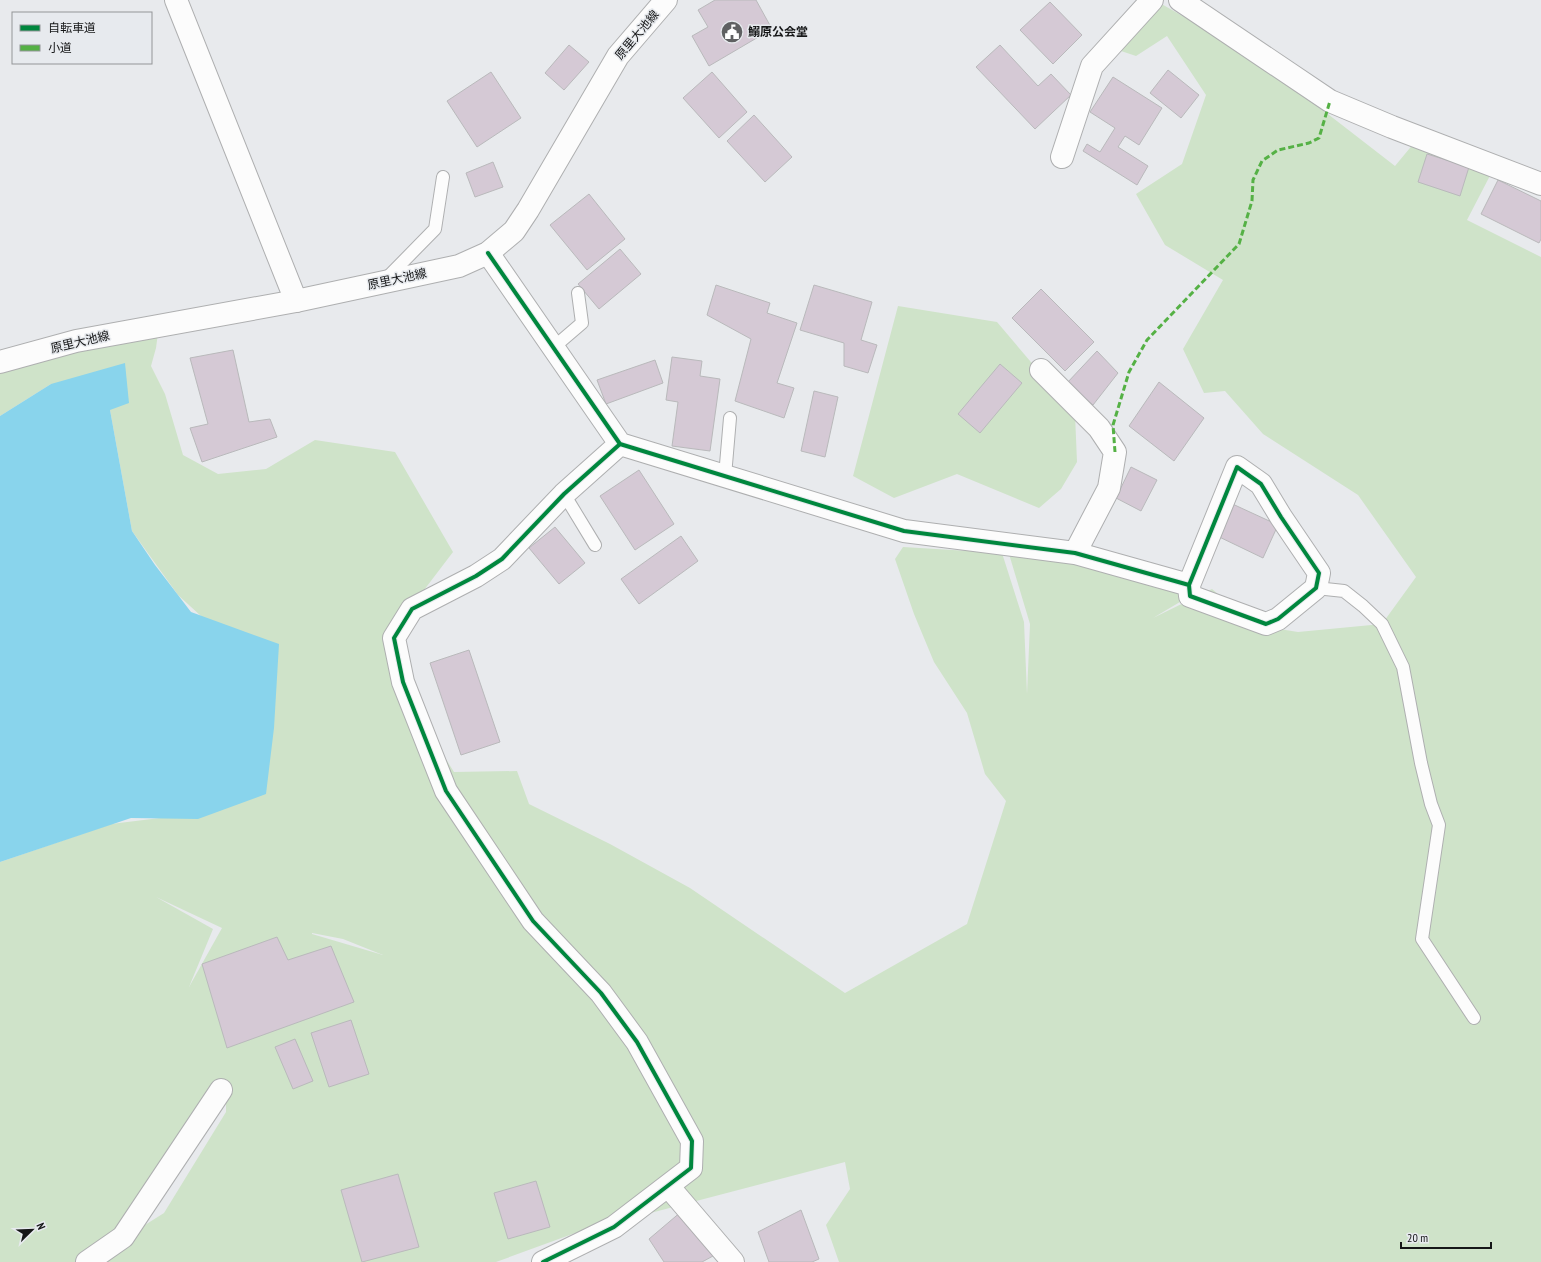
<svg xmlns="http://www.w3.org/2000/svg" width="1541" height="1262" font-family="'PT Sans Narrow','Noto Sans JP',sans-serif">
	<rect width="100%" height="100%" fill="#e8eaed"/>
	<path fill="#cfe3c9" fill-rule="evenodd" d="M1158,2L1237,47L1273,76L1302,94L1395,166L1419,137L1495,166L1467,220L1541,257V1262H839L826,1225L850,1189L845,1162L578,1232L496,1262H86L164,1213L226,1112V1080L192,1147L123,1237L85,1262H0V862L111,824L160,818L250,661L178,595L132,531L110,410L51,384L0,416V362L159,326L156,348L151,366L165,394L183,455L218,474L266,469L315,440L395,452L453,552L389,636L412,705L454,772L517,771L529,804L610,844L690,888L845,993L967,924L1006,801L985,774L967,713L934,662L914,614L895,559L903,547L1002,553L1024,622L1027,694L1030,624L1009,554L1075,553L1190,596L1153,618L1212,589L1254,625L1298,632L1382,624L1416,577L1358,495L1263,434L1225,391L1204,393L1183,349L1223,280L1165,245L1136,194L1182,164L1206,95L1167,36L1136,56L1118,50ZM156,897L222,928L189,987L213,929ZM312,933L343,939L383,955L312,934Z
		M898,306L997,322L1075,414L1077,462L1061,489L1039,508L957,474L894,498L853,476Z"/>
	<path fill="#89d4ec" d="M125,363L129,403L110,410L132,531L155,565L191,612L279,644L274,728L266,794L198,819L131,818L0,862V416L51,384Z"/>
	<path fill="#d5c9d5" stroke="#b9b9bb" d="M715,0H756L772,29L709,66L692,36L708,27L698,10Z
		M1050,2L1082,35L1053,64L1020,30Z
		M569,45L589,62L564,90L545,73Z
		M1000,45L1038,86L1051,74L1071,95L1035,129L976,67Z
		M1168,70L1199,95L1181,118L1150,93Z
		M491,72L521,118L477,147L447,101Z
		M712,72L747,112L719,138L683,98Z
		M1113,77L1162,108L1139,145L1125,136L1118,147L1148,166L1137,185L1083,151L1087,144L1100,152L1115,128L1090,112Z
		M754,115L792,157L765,182L727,141Z
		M1427,154L1469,167L1460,196L1418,182Z
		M493,162L503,187L475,197L466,173Z
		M1498,180L1541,201V239L1539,243L1481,214Z
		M589,194L625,239L587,270L550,225Z
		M620,249L641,274L599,309L578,284Z
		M716,285L770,303L767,313L797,323L777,383L794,388L784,418L735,401L751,339L707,315Z
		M814,285L872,302L861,340L877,345L868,373L844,366V343L800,330Z
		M1041,289L1094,342L1065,371L1012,318Z
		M233,350L249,422L270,419L277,437L202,462L190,428L208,424L190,358Z
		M1097,351L1118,373L1093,405L1067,383Z
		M672,357L702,361L700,376L720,379L710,451L672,446L678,402L666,400Z
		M655,360L663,383L606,404L597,380Z
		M1000,364L1022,383L980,433L958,414Z
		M1159,382L1204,418L1174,461L1129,426Z
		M814,391L838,397L825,457L801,451Z
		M1131,467L1157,480L1141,511L1116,498Z
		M639,470L674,524L635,550L600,496Z
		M1226,501L1278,525L1263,558L1211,533Z
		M555,527L585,563L559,584L529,548Z
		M681,536L698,561L639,604L621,579Z
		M469,650L500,742L461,755L430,663Z
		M277,937L288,960L331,946L354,1002L227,1048L202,964Z
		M351,1020L369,1074L329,1087L311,1033Z
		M295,1039L313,1081L293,1089L275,1047Z
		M398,1174L419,1247L362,1262L341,1190Z
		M536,1181L550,1227L508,1239L494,1193Z
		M801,1210L819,1259L812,1262H769L758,1232Z
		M682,1211L713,1256L702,1262H664L649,1239Z"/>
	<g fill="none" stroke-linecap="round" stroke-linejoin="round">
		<g stroke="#aeafb0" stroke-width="14">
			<path id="lane" d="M386,279L435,229L443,177
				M554,347L582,323L578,293
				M725,476L730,418
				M564,494L595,545
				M1316,588L1344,591L1363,606L1382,624L1403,667L1421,763L1431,804L1439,825L1422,939L1474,1018"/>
		</g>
		<g stroke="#aeafb0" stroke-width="24">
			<path id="street" d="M176,0L296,301
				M1180,0L1330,101L1392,127L1541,184
				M1062,157L1092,66L1152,0
				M488,253L620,444L904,531L1075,553L1189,585L1190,596L1266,624L1278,619L1316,588L1319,573L1281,517L1261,484L1237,467L1189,585
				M1041,370L1099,428L1115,452L1109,488L1075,553
				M668,1186L733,1262
				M87,1262L123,1237L221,1090
				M543,1262L614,1227L691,1168L692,1141L637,1042L601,993L533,921L446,791L403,682L394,638L412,609L476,576L502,559L564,494L620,444"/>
		</g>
		<g stroke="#aeafb0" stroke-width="24">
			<path id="secondary" d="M0,362L76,341L296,301L459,266L488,253L514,231L528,210L618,56L666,0"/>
		</g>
		<use href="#lane" stroke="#fcfcfc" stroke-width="12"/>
		<use href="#street" stroke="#fcfcfc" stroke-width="22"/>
		<use href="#secondary" stroke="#fcfcfc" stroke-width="22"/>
		<path stroke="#55b145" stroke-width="3" stroke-dasharray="6 3" stroke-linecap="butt" d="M1115,452L1113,425L1129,372L1147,340L1239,244L1252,201L1253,180L1262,161L1278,150L1309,143L1319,138L1330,101"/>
		<g stroke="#e7eaee" stroke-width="6">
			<path id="cycleway" d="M488,253L620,444L904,531L1075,553L1189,585L1190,596L1266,624L1278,619L1316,588L1319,573L1281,517L1261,484L1237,467L1189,585
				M543,1262L614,1227L691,1168L692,1141L637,1042L601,993L533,921L446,791L403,682L394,638L412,609L476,576L502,559L564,494L620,444"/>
		</g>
		<use href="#cycleway" stroke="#00873e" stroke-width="4"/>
	</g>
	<defs>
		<g id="civic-disc" transform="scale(1.15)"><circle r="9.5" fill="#5f6062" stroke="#e7eaee"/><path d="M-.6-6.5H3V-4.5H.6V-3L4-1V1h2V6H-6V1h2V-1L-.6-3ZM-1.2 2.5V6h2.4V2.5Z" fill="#fff"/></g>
	</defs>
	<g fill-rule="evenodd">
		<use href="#civic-disc" x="732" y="32"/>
	</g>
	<g text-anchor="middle" stroke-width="3" stroke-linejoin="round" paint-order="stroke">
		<g font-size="12" font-weight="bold" fill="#151617" stroke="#e7eaee" text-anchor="start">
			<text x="748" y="36">鰯原公会堂</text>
		</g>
		<g font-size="12" fill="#151617" stroke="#e7eaee">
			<text transform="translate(637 35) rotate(-50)" y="4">原里大池線</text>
			<text transform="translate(397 279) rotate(-12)" y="4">原里大池線</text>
			<text transform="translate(80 342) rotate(-13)" y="4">原里大池線</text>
		</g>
	</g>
	<rect x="12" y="12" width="140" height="52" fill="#e7eaee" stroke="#939598"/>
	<rect x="20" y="25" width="20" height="6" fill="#00873e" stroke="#939598"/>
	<text x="48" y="32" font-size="12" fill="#151617">自転車道</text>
	<rect x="20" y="45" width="20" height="6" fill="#55b145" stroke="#939598"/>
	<text x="48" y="52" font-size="12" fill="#151617">小道</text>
	<g transform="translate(32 1230) rotate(67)" stroke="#e7eaee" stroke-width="3" paint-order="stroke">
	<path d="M0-3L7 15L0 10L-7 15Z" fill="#151617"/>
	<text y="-6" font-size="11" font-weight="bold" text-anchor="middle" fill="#151617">N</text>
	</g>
	<path d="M1401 1242v6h90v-6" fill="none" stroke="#151617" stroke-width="2"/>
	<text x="1407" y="1242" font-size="12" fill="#151617" stroke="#e7eaee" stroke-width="3" paint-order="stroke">20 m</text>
</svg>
